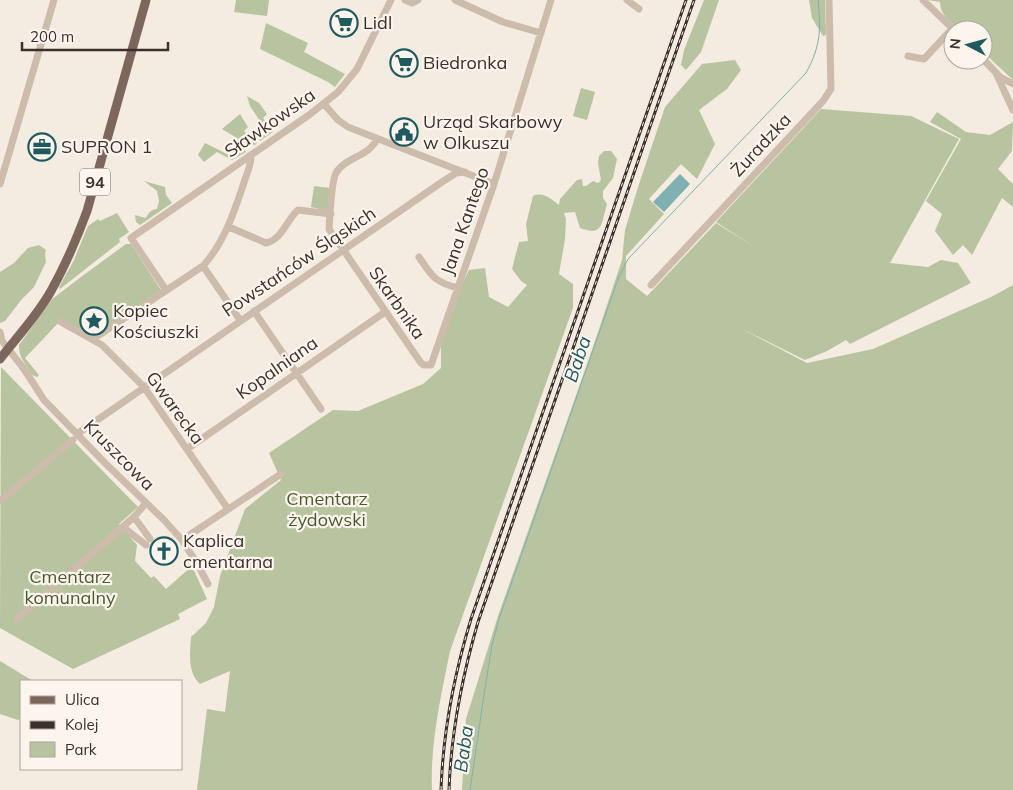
<svg xmlns="http://www.w3.org/2000/svg" width="1013" height="790" font-family="Mulish,sans-serif">
	<rect width="100%" height="100%" fill="#f4ebe1"/>
	<path fill="#b8c4a0" d="M236,0H269L267,16L234,12Z
		M704,0H719L701,52L686,70L681,65L684,50Z
		M809,0H825L826,35L823,36L812,18Z
		M928,0H1013V80L983,52V30H959C951,22 940,15 940,2Z
		M266,23L308,43L304,52L345,74L335,87L328,82L260,49Z
		M735,60L741,70L727,89L699,110L715,144L697,179L681,164L649,199L664,214L626,256V279L647,296L716,223L753,246L716,222L821,109L911,116L959,139L890,263L928,267L941,260L958,263L971,283L850,344L846,340L827,351L805,360L740,328L807,363L873,349L991,297L1013,285V790H462L466,719L498,616L592,350L622,260L625,230L639,184L665,107L702,64Z
		M581,88L595,92L587,120L573,116Z
		M247,96L259,103L267,114L263,118L273,132L260,141L259,138L267,132L250,106Z
		M937,112L966,132L990,135L1013,122L1012,151L998,169L1013,184V207L1002,198L972,255L963,245L953,255L935,231L942,214L926,201L961,139L930,122Z
		M240,114L248,127L244,131L251,139L256,140L257,143L255,145L242,141L222,129Z
		M205,143L233,157L244,149L246,152L232,160L217,152L204,162L198,155Z
		M604,151H611L617,159L613,178L603,191V198L607,204C601,223 604,237 580,228L575,212L564,213L566,219L565,239L559,274L573,284V308L450,651C441,696 430,744 432,790H197L207,709L225,712L230,671L200,684C187,672 190,653 191,637L206,623L214,607L220,576L245,509L281,480L269,453L333,410L358,411L423,384L441,368V343L458,293L469,270L485,268L489,297L508,307L527,285L521,281L512,269L519,242L528,241L526,224L533,196C542,191 552,199 559,205L560,199L577,180L582,179L583,186H586L593,181L598,183L601,180L598,163L599,156Z
		M144,181L165,187L166,195L172,203L140,225L136,222L135,215L146,218C148,213 152,209 157,209L159,201L157,191Z
		M314,186L330,188L328,211L311,207Z
		M117,213L129,232L119,239L120,242L60,289L59,287L74,260L88,226L98,219L100,221Z
		M126,244H131L161,290L93,336L61,320L25,358L39,375L37,377L32,375C27,366 18,357 19,345L52,299L85,274Z
		M39,245L46,250L45,254L46,262L34,287L22,299L5,321L0,323V272L14,263L28,248Z
		M1,367L138,507L119,524L137,545L135,561L151,578L154,576L166,589L192,566L207,599L178,614L180,619L73,669L0,628Z
		M0,661L33,681H21V719L18,720L0,714Z"/>
	<path fill="#7fb0b2" d="M680,174L690,184L664,212L653,202Z"/>
	<g fill="none" stroke-linecap="round" stroke-linejoin="round">
		<path stroke="#7fb0b2" stroke-width="1" d="M470,790L485,688L492,645L499,619L618,279L628,259L806,73C821,45 821,30 818,0"/>
		<path stroke="#cdbbac" stroke-width="7" d="M405,0L412,3L418,0
			M455,0L503,22L541,33
			M627,0L639,9
			M923,0L954,30
			M908,56L924,59L952,29
			M983,59L1000,77L1013,84
			M996,73L1013,110
			M324,104L338,120L348,127L494,184
			M377,138C371,156 345,157 336,173C331,182 330,217 329,229L421,363L424,365H431L494,184L551,0
			M0,184L54,0
			M229,227L266,243C282,240 287,219 298,210L331,214
			M419,257C432,276 434,282 458,288
			M203,266L240,320
			M651,285L823,101L831,89L829,0
			M166,290L131,238L309,115L338,92L357,69L391,0
			M254,311L321,409
			M61,322L102,345L144,387L228,509
			M0,332L2,341L24,369L44,400L105,463L164,520L182,540L198,565L208,584
			M93,339L203,266C228,238 237,202 249,168L251,159L249,156
			M77,434L442,182L456,173L465,172
			M187,449L385,312
			M0,501L73,440
			M134,517L150,539
			M123,527L146,545
			M182,540L281,474
			M16,620L134,517L146,503"/>
		<path stroke="#7d675c" stroke-width="9" d="M0,359C17,337 37,316 51,291C65,266 77,238 87,211L146,0"/>
		<g stroke="#3b302b" stroke-width="3">
			<path id="rail" d="M441,790C443,732 454,675 471,619L686,0
				M449,790C451,733 462,677 478,622L694,0"/>
		</g>
		<use href="#rail" stroke="#fbf5ee" stroke-width="1" stroke-dasharray="4" stroke-linecap="butt"/>
	</g>
	<defs>
		<g id="supermarket-ring" transform="scale(1.4375)"><circle r="9.5" fill="#fbf5ee" stroke="#1f5a5e" stroke-width="1.5"/><path d="M-6-5.5h2.5l.6 2H6L4.5 2H-2.5L-4.4-4H-6ZM-1.5 3.2a1.3 1.3 0 1 0 .1 0ZM3 3.2a1.3 1.3 0 1 0 .1 0Z" fill="#1f5a5e"/></g>
		<g id="civic-ring" transform="scale(1.4375)"><circle r="9.5" fill="#fbf5ee" stroke="#1f5a5e" stroke-width="1.5"/><path d="M-.6-6.5H3V-4.5H.6V-3L4-1V1h2V6H-6V1h2V-1L-.6-3ZM-1.2 2.5V6h2.4V2.5Z" fill="#1f5a5e"/></g>
		<g id="office-ring" transform="scale(1.4375)"><circle r="9.5" fill="#fbf5ee" stroke="#1f5a5e" stroke-width="1.5"/><path d="M-6-3h4V-5.5h4V-3h4V5H-6ZM-1-4.5V-3h2v-1.5ZM-6 0V1H6V0Z" fill="#1f5a5e"/></g>
		<g id="sight-ring" transform="scale(1.4375)"><circle r="9.5" fill="#fbf5ee" stroke="#1f5a5e" stroke-width="1.5"/><path d="M0-6L1.8-2.2L6-1.7L2.9 1.2L3.7 5.4L0 3.3L-3.7 5.4L-2.9 1.2L-6-1.7L-1.8-2.2Z" fill="#1f5a5e"/></g>
		<g id="church-ring" transform="scale(1.4375)"><circle r="9.5" fill="#fbf5ee" stroke="#1f5a5e" stroke-width="1.5"/><path d="M-1.2-6h2.4v3.5h3.3v2.4h-3.3V6h-2.4V-.1h-3.3v-2.4h3.3Z" fill="#1f5a5e"/></g>
	</defs>
	<g fill-rule="evenodd">
		<use href="#supermarket-ring" x="344" y="23"/>
		<use href="#supermarket-ring" x="404" y="63"/>
		<use href="#civic-ring" x="404" y="132"/>
		<use href="#office-ring" x="42" y="147"/>
		<use href="#sight-ring" x="94" y="321"/>
		<use href="#church-ring" x="164" y="551"/>
	</g>
	<g text-anchor="middle" stroke-width="4.5" stroke-linejoin="round" paint-order="stroke">
		<rect fill="#fbf5ee" stroke="#756b66" stroke-width="1" x="80" y="168.5" width="30" height="27" rx="4"/>
		<g font-size="16" font-weight="bold" fill="#3b302b">
			<text x="95" y="188">94</text>
		</g>
		<g font-size="18" fill="#3b302b" stroke="#fbf5ee" text-anchor="start">
			<text x="363" y="29">Lidl</text>
			<text x="423" y="69">Biedronka</text>
			<text x="423" y="128">Urząd Skarbowy<tspan x="423" dy="21">w Olkuszu</tspan></text>
			<text x="61" y="153">SUPRON 1</text>
			<text x="113" y="317">Kopiec<tspan x="113" dy="21">Kościuszki</tspan></text>
			<text x="183" y="547">Kaplica<tspan x="183" dy="21">cmentarna</tspan></text>
		</g>
		<g font-size="18" fill="#3b302b" stroke="#fbf5ee">
			<text transform="translate(270 123) rotate(-35)" y="6">Sławkowska</text>
			<text transform="translate(761 145) rotate(-47)" y="6">Żuradzka</text>
			<text transform="translate(465 221) rotate(-71)" y="6">Jana Kantego</text>
			<text transform="translate(299 262) rotate(-34)" y="6">Powstańców Śląskich</text>
			<text transform="translate(397 303) rotate(55)" y="6">Skarbnika</text>
			<text transform="translate(277 368) rotate(-35)" y="6">Kopalniana</text>
			<text transform="translate(175 408) rotate(54)" y="6">Gwarecka</text>
			<text transform="translate(119 455) rotate(45)" y="6">Kruszcowa</text>
		</g>
		<g font-size="18" fill="#4a5a2e" stroke="#fbf5ee">
			<text x="327" y="505">Cmentarz<tspan x="327" dy="21">żydowski</tspan></text>
			<text x="70" y="583">Cmentarz<tspan x="70" dy="21">komunalny</tspan></text>
		</g>
		<g font-size="19" font-style="italic" fill="#1f5a5e" stroke="#fbf5ee">
			<text transform="translate(577 359) rotate(-71)" y="7">Baba</text>
			<text transform="translate(463 749) rotate(-82)" y="7">Baba</text>
		</g>
	</g>
	<rect x="20" y="680" width="162" height="90" fill="#fbf5ee" stroke="#aea6a0"/>
	<rect x="30" y="696" width="25" height="8" fill="#7d675c" stroke="#aea6a0"/>
	<text x="65" y="705" font-size="15" fill="#3b302b">Ulica</text>
	<rect x="30" y="721" width="25" height="8" fill="#3b302b" stroke="#aea6a0"/>
	<text x="65" y="730" font-size="15" fill="#3b302b">Kolej</text>
	<rect x="30" y="742" width="25" height="15" fill="#b8c4a0" stroke="#aea6a0"/>
	<text x="65" y="755" font-size="15" fill="#3b302b">Park</text>
	<g transform="translate(968 45) rotate(276)"><circle r="24" fill="#fbf5ee" stroke="#aea6a0"/>
	<path d="M0-4L9 19L0 12L-9 19Z" fill="#1f5a5e"/>
	<text y="-8" font-size="14" font-weight="bold" text-anchor="middle" fill="#3b302b">N</text>
	</g>
	<path d="M22 42v8h146v-8" fill="none" stroke="#3b302b" stroke-width="2.5"/>
	<text x="30" y="42" font-size="15" fill="#3b302b" stroke="#fbf5ee" stroke-width="4" paint-order="stroke">200 m</text>
</svg>
